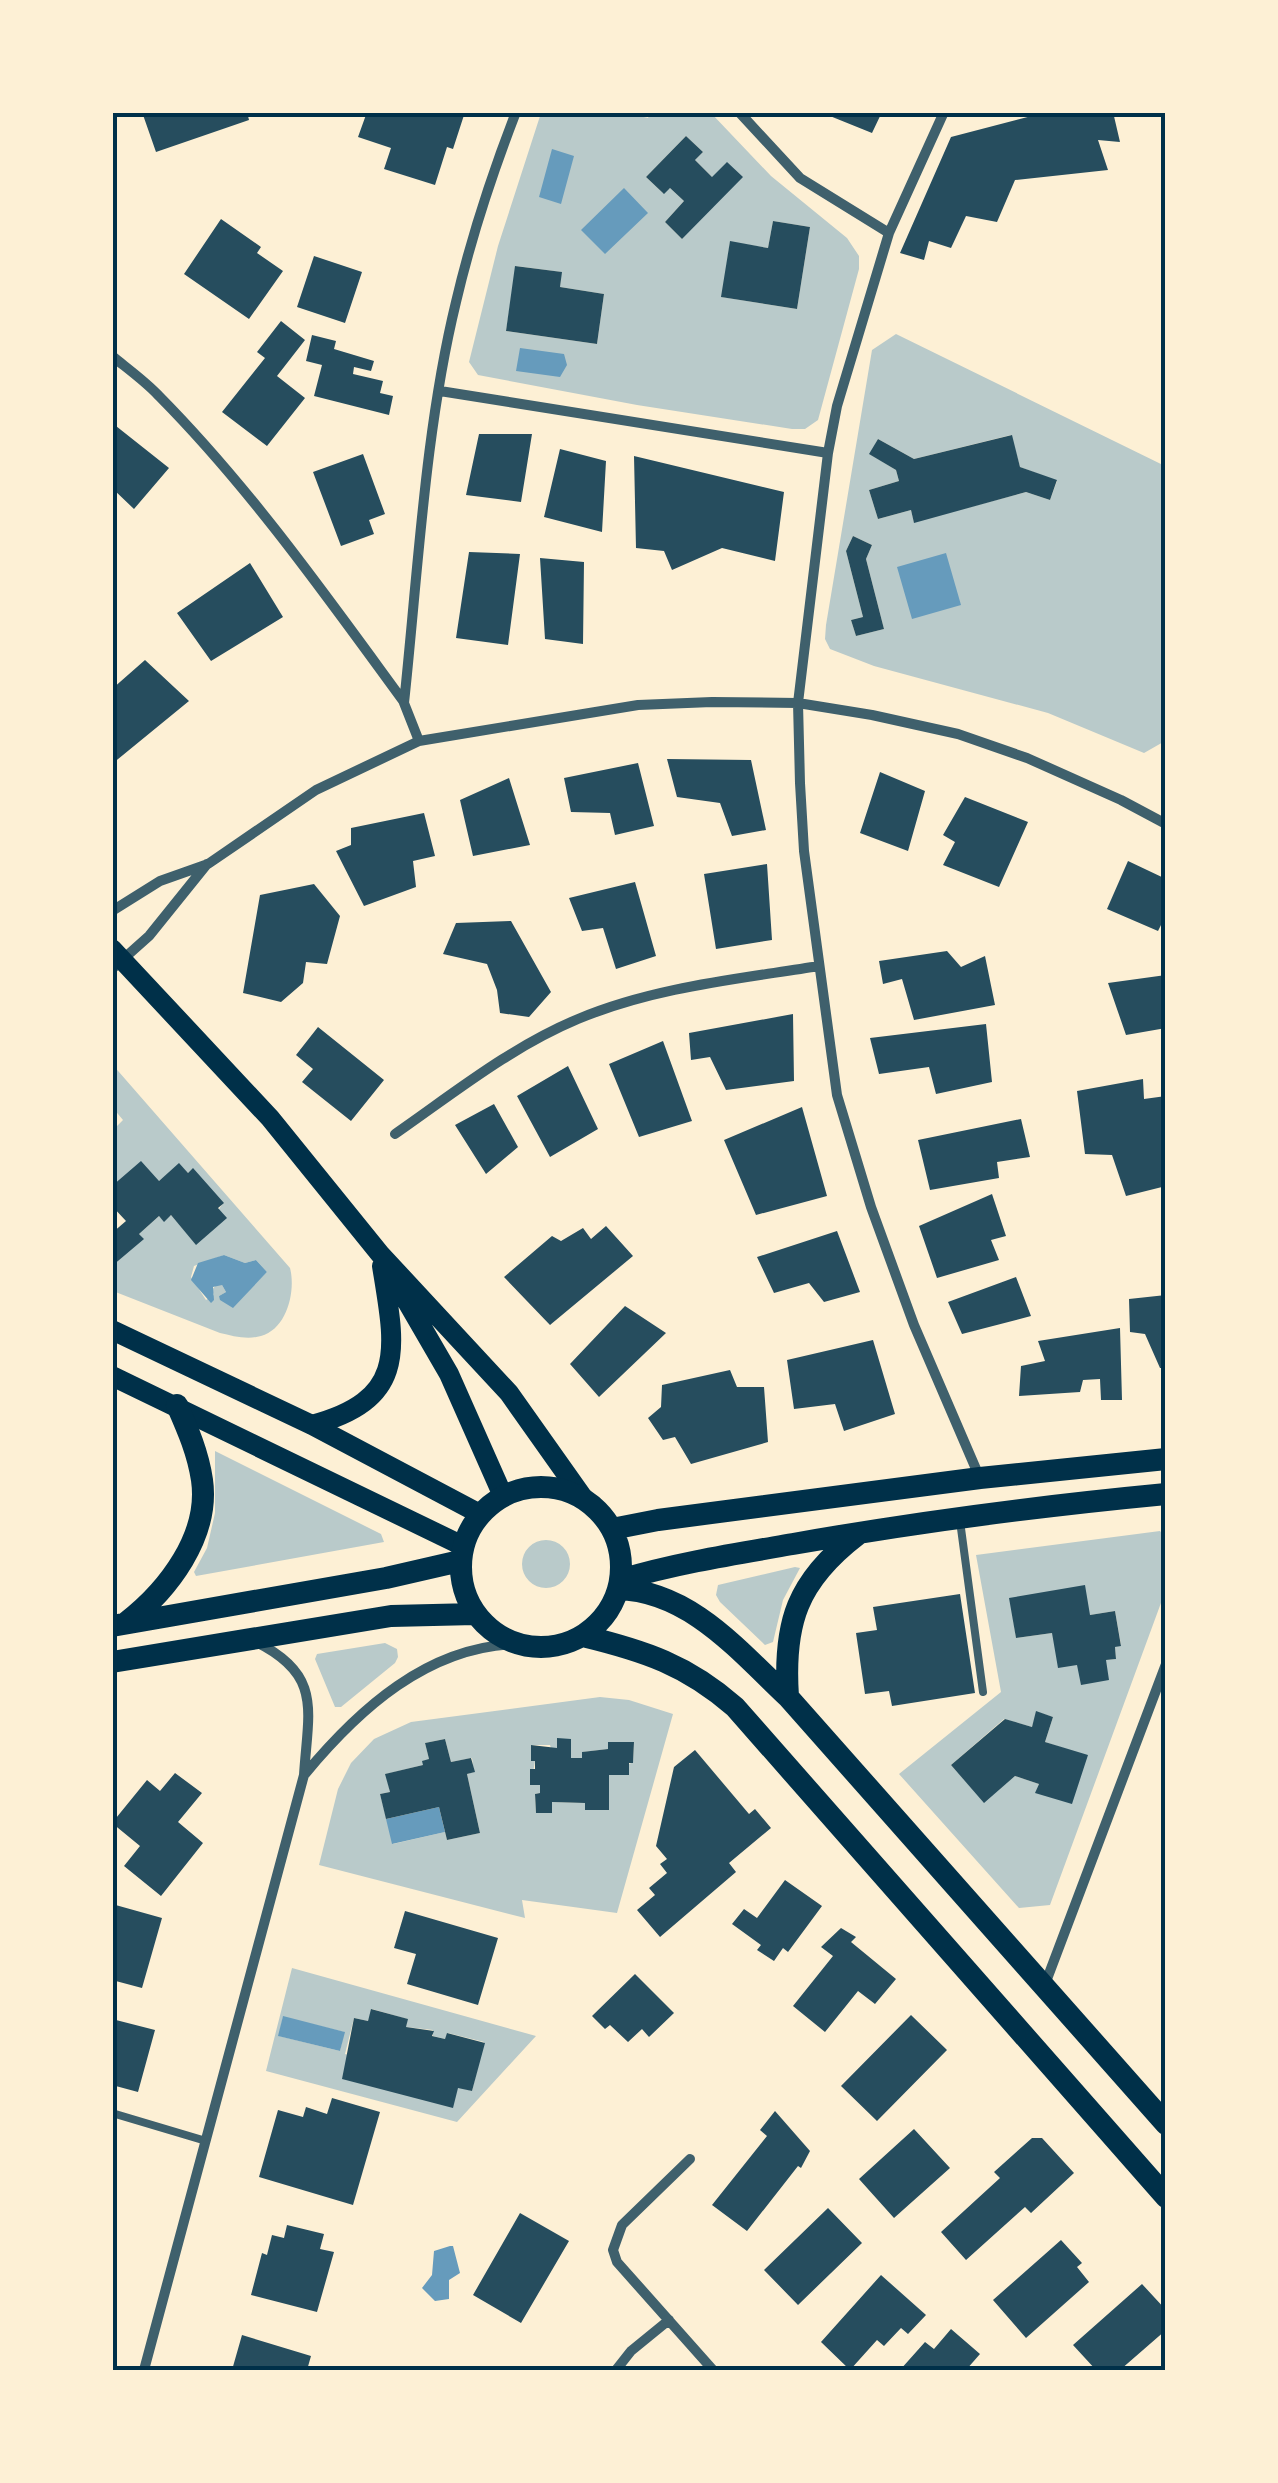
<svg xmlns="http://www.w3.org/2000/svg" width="1278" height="2483" font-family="'PT Sans',sans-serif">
	<rect width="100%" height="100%" fill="#fdf0d5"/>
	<path fill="#b9caca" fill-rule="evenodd" d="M541,113H627L648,118L650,113H711L771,176L847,238L859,256V269L818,420L805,429H792L637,405L478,375L469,362L498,246ZM686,136L703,152L695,160L712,177L682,239L665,222L684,201L670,188L663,193L646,177ZM773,221L810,227L797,309L722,297L730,242L768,248ZM516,266L561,272L560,287L604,294L597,344L506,331Z
		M896,334L1165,466V741L1144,753L1048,713L874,666L830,649L825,639L826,625L872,350ZM1011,435L1020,467L1057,481L1050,500L1026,492L914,522L911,510L878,519L869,490L899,481L896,470L870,454L878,439L914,459ZM853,536L872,545L866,559L884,629L856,636L851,620L863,617L846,551Z
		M112,1064L290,1268C296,1291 287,1329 261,1336C247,1340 233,1336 220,1333L113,1291V1263L143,1239L139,1234L159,1216L164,1221L171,1215L196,1244L223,1203L193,1169L188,1173L179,1164L159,1181L113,1186V1130L123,1120L113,1108ZM224,1255L245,1263L256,1260L267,1272L233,1307L219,1296L226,1292L222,1285H216L212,1290L214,1295L206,1300L191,1277L194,1266Z
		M215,1451L381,1534L384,1542L196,1576L194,1572L207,1548L215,1513Z
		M1160,1531L1165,1538V1592L1050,1905L1019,1908L899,1774L1001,1692L976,1555ZM1010,1598L1090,1615L1115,1611L1121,1645L1115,1647L1116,1659L1106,1660L1052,1633L1016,1638ZM1037,1712L1053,1717L1045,1742L1087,1756L1036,1792L1039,1784L1015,1776L984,1802L951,1765L1004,1719L1032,1727Z
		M522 1564a24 24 0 1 1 48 0a24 24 0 1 1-48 0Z
		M795,1567L800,1568L783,1600L773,1642L765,1645L720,1602L716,1595L718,1585Z
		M385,1643L397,1649L398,1657L395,1663L341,1707H335L315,1659L317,1654Z
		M600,1697L629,1700L673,1714L617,1913L522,1900L525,1918L319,1865L338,1789L351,1763L374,1739L411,1722ZM445,1739L451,1762L472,1758L474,1772L467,1774L480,1833L447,1840L445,1832L393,1844L380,1794L390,1792L386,1774L423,1765L429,1759L425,1743ZM558,1739H571V1758H582L583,1752L608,1749L609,1742H634L633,1762L609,1775V1810H585V1803L552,1802V1813H536L535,1794L540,1793V1785H531L535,1761H531V1745H550L551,1748H557Z
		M292,1968L536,2036L457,2122L266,2071ZM372,2009L407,2019L406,2027L433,2030V2036L445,2039L448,2033L484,2042L472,2091L345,2054L354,2018L368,2021ZM283,2017L344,2032L340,2051L279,2036Z"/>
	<path fill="#669bbc" d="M552,149L574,156L561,204L539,197Z
		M624,188L648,213L605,254L581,230Z
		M520,348L564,354L567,365L560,377L516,371Z
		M946,553L961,605L912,619L897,567Z
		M224,1255L245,1263L256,1260L267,1272L233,1308L220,1300L219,1296L226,1292L222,1285L213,1287L214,1300L211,1303L191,1280L198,1263Z
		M439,1807L445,1832L392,1844L386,1819Z
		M283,2016L345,2032L340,2051L278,2036Z
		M450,2246H453L460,2273L449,2280V2299L435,2301L422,2288L432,2275L434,2251Z"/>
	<path fill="#264d5e" d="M142,112H247L249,120L156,152Z
		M367,112L388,115L389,112H465L453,149L447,147L435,185L384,169L391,148L358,137Z
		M820,112H882L872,133Z
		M1047,112H1113L1120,142L1098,140L1108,170L1015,180L997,222L966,216L951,248L929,241L924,260L900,253L951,137Z
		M686,136L703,152L695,160L712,177L727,162L743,177L682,239L665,222L684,201L670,188L664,194L646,177Z
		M221,219L261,247L257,253L283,271L249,319L184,274Z
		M773,221L810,227L797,309L721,297L730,241L768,248Z
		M314,256L362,272L345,323L297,307Z
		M515,266L562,272L560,287L604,294L597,344L506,331Z
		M281,321L305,340L277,376L305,398L267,446L222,412L265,358L257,352Z
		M312,335L336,341L334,349L374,361L371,371L354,367L353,374L383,381L380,393L393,396L389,415L314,396L322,365L306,361Z
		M116,426L169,468L134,509L112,488V430Z
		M479,434H532L521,502L466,495Z
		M1012,435L1020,467L1057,480L1050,500L1026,492L914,523L911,510L878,519L869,490L899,481L896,470L869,454L878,439L914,459Z
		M560,449L606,461L602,532L544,517Z
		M363,454L385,514L369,520L374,534L341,546L313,472Z
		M634,456L784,492L775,561L722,548L672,570L664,551L636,548Z
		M853,536L872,545L866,559L884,629L856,636L851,620L863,617L846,551Z
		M469,552L520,554L508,645L456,638Z
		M540,558L584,562L583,644L545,639Z
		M250,563L283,617L211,661L177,613Z
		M145,660L189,701L112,764V689Z
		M667,759L751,760L766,830L732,836L720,803L677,797Z
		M638,763L654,826L615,835L610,813L571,812L564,778Z
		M880,772L925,791L908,851L860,833Z
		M509,778L530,845L473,856L460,800Z
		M965,797L1028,822L999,887L943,865L955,842L943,835Z
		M424,813L435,856L413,861L416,887L364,906L336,851L351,845V828Z
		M1128,861L1166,879V915L1158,931L1107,909Z
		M767,864L772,940L716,949L704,874Z
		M635,882L656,956L616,969L603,928L582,931L569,898Z
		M314,884L340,916L327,964L306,962L303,983L281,1002L243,993L260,895Z
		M511,921L551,992L529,1017L500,1013L497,990L487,964L443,954L456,923Z
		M947,951L961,967L985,956L995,1005L914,1020L902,979L883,984L879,961Z
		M1166,975V1028L1126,1035L1108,983Z
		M793,1014L794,1081L726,1090L710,1057L691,1060L689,1033Z
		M986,1024L992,1082L936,1094L929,1067L879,1074L870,1038Z
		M318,1027L384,1080L351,1121L302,1082L313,1069L296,1055Z
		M663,1041L692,1121L639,1137L609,1064Z
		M568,1066L598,1129L550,1157L517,1096Z
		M1143,1079L1144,1099L1166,1096V1186L1126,1196L1112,1155L1085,1154L1077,1091Z
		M494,1104L518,1147L486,1174L455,1125Z
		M802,1107L827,1196L756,1215L724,1140Z
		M1021,1119L1030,1157L997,1162L999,1178L930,1190L918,1140Z
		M141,1161L159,1181L179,1163L188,1173L193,1168L224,1203L218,1208L227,1218L196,1245L171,1215L164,1222L159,1216L139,1234L144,1239L112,1266V1233L126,1221L112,1206V1186Z
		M992,1194L1006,1236L991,1240L999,1260L937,1278L919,1226Z
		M606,1226L633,1256L550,1325L504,1277L552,1236L561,1241L583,1228L591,1239Z
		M837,1231L860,1292L824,1302L809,1283L774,1293L757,1257Z
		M1016,1277L1031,1316L962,1334L948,1302Z
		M1166,1295V1368H1160L1145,1334L1130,1332L1129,1299Z
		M625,1306L666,1333L599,1397L570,1364Z
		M1120,1328L1122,1400H1101L1100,1379L1083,1380L1080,1392L1019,1396L1021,1366L1045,1361L1038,1341Z
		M873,1340L895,1414L844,1431L835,1404L794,1409L787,1360Z
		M730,1370L737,1387H764L768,1442L691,1464L675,1437L663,1440L648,1418L661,1407L662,1385Z
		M1085,1585L1090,1615L1115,1611L1121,1646L1115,1647L1116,1659L1106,1660L1109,1680L1081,1685L1077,1665L1058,1668L1052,1633L1016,1638L1009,1598Z
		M960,1594L975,1693L892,1706L889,1691L865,1694L856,1633L877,1630L873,1607Z
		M1036,1711L1053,1717L1045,1742L1088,1755L1072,1804L1035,1793L1039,1784L1015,1776L984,1803L951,1765L1005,1719L1032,1727Z
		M557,1738L571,1739V1758H582V1752L608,1749V1742H634L633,1763H629V1775H609V1810H585V1803L552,1802V1813H536L535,1794L540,1793V1785H530V1769H535V1761H531V1745L557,1748Z
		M445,1739L451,1762L471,1758L475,1772L467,1774L480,1833L447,1840L439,1807L386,1819L380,1794L390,1792L385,1774L423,1765L422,1761L429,1759L425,1743Z
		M695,1750L749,1814L755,1809L771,1828L729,1863L736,1872L660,1937L637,1910L655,1895L649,1888L667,1873L660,1864L667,1859L656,1846L674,1767Z
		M175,1773L202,1793L178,1822L203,1843L161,1896L124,1866L140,1846L112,1823L147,1780L160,1791Z
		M785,1880L822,1906L788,1952L783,1948L774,1961L757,1950L761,1945L732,1924L744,1909L757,1918Z
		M112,1904L162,1918L142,1988L112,1980Z
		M405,1911L498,1938L478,2005L407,1984L416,1954L394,1948Z
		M841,1928L856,1937L851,1942L896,1979L875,2004L858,1991L825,2032L793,2006L833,1956L821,1947Z
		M635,1974L674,2013L649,2037L642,2029L628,2042L610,2025L605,2029L592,2016Z
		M371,2009L408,2019L406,2027L434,2031L432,2036L445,2039L447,2033L485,2043L472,2091L458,2088L453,2108L342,2079L354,2018L368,2021Z
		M911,2015L947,2050L877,2121L841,2086Z
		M112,2019L155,2030L138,2092L112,2085Z
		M332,2098L380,2112L353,2205L259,2177L278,2110L303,2117L306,2107L327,2114Z
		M775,2111L810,2151L801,2168L798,2166L747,2231L712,2205L767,2136L760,2130Z
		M914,2129L950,2168L894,2218L859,2179Z
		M1032,2138H1042L1074,2173L1031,2213L1025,2207L966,2260L941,2232L1000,2178L994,2172Z
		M828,2208L862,2243L798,2305L764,2270Z
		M520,2213L569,2241L521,2323L473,2295Z
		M287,2225L324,2234L320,2249L334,2252L317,2312L251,2295L262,2253L267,2255L272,2235L284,2238Z
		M1061,2240L1082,2263L1077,2267L1089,2282L1026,2338L993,2300Z
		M881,2275L926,2315L908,2334L901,2328L884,2346L877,2340L850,2370L821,2342Z
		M1142,2284L1166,2310V2330L1120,2370H1096L1073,2345Z
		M951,2329L980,2354L966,2370H900L925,2342L934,2349Z
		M242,2335L311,2356L307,2370H232Z"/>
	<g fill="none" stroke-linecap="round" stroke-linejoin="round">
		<path stroke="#3f606c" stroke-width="8" d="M960,1521L983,1692
			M112,2113L206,2141"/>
		<path stroke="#3f606c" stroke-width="10" d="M739,112L800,178L889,233
			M944,112L889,233L837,406L828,453L798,703L800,783L804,851L837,1095L871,1207L914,1325L979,1476
			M112,356C128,369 145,381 159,396C251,489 327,597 404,702
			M440,391L828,453
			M419,741L404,703C418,572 425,429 456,302C471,238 492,174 516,112
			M112,911L160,881L208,864L316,790L419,741L638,705L712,702L798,703L872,715L958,734L1027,758L1121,800L1166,824
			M112,969L149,936L207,864
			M395,1134C454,1093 511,1047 578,1019C654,987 739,979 819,966
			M305,1774C359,1709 427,1647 516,1644
			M1044,1987L1166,1664
			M690,2159L622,2225L613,2250L617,2262L713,2370
			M144,2370L304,1775C308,1711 323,1675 256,1642
			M616,2370L631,2351L669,2320"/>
		<path stroke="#003049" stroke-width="20" d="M112,949L270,1118L380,1254L509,1393L584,1499
			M398,1286L449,1374L503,1496
			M112,1330L312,1425L480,1514
			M112,1376L463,1546
			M312,1425C409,1399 395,1347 382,1266"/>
		<path stroke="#003049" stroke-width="22" d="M461 1567a80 80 0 1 1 160 0a80 80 0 1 1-160 0Z
			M612,1529L658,1520L980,1478L1166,1459
			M620,1580C677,1563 735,1554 793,1544C917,1522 1040,1506 1166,1494
			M618,1589C690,1591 739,1651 788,1697L1166,2124
			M127,1622C168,1590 210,1536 202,1480C198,1453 188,1430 177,1405
			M112,1626L386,1578L460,1561
			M583,1636C645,1651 687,1665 735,1707L1166,2197
			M112,1662L391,1616L475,1614
			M788,1697C783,1623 797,1581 857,1535"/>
	</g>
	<rect width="1278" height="2483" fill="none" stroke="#fdf0d5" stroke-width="230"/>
	<rect x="115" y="115" width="1048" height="2253" fill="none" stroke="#003049" stroke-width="4"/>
</svg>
